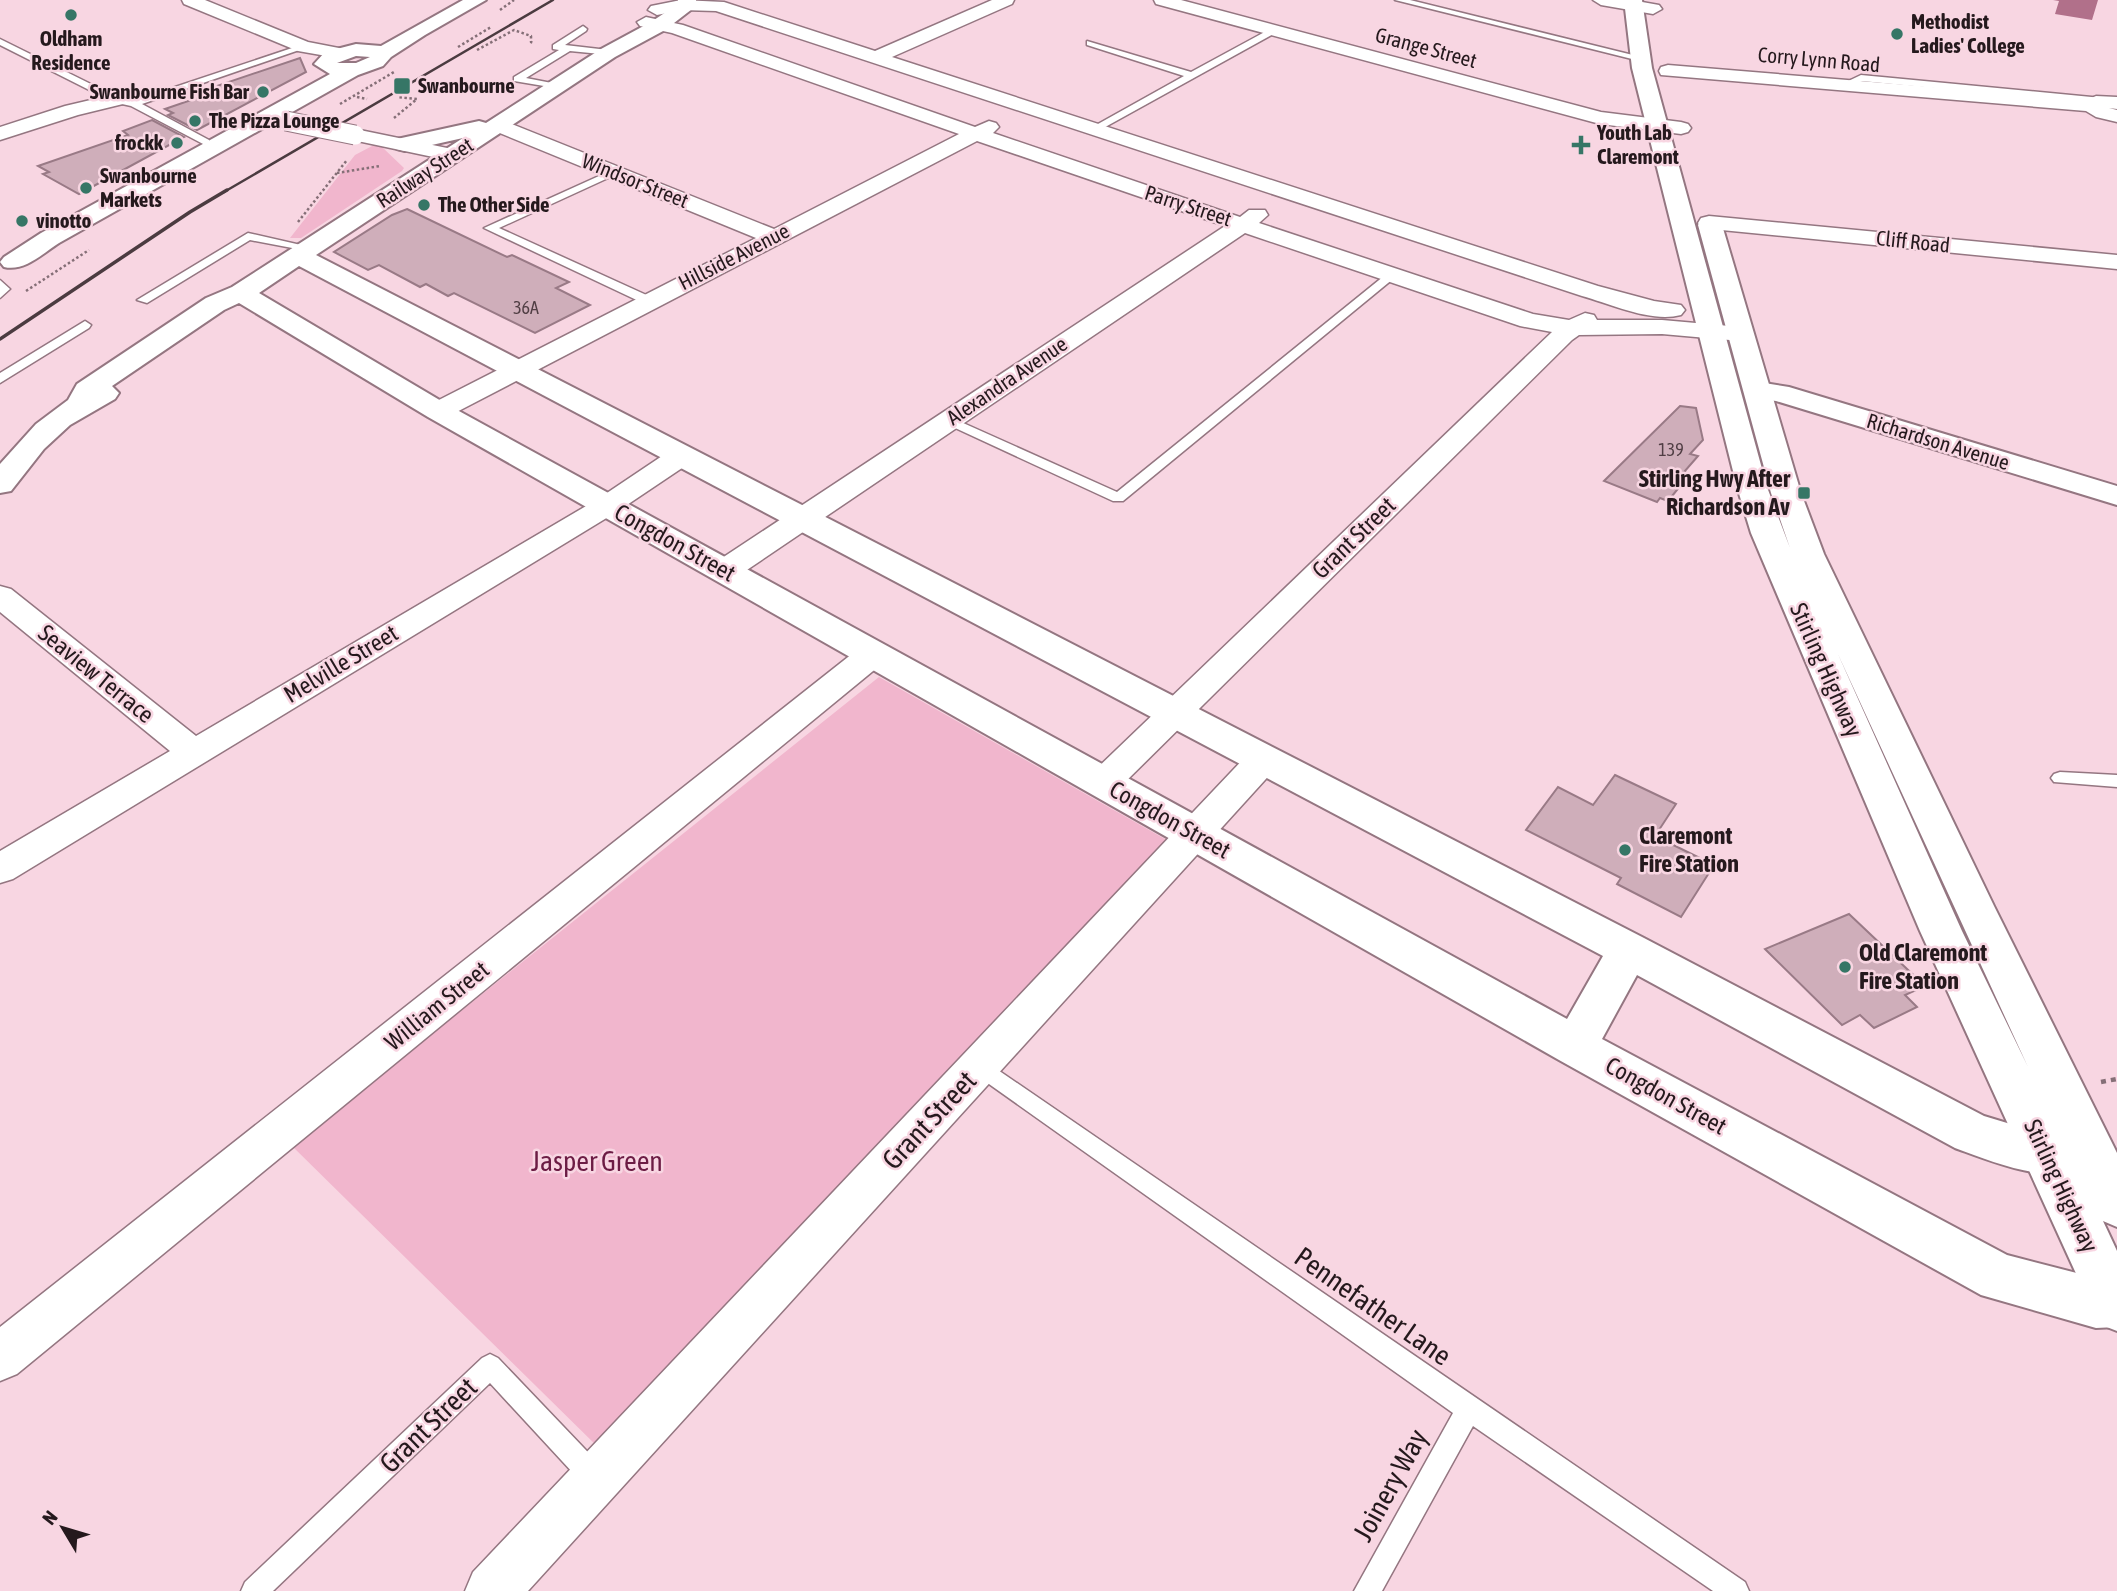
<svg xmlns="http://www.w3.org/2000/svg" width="2117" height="1591" font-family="'Asap Condensed',sans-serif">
	<rect width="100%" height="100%" fill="#f8d6e2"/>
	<path fill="#f1b6cd" d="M374,145L382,147L404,168L402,171L301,238H290L355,155Z
		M879,677L1172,843L602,1451L292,1146Z"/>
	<path fill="#b1708a" d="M2053,0H2098L2092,20L2055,14L2059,1Z"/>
	<path fill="#cfaeba" stroke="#997a86" stroke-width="2" d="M300,58L306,72L197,130L168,115L173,113L165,109L203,96L196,93Z
		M152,120L184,137L79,194L43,174L49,172L38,166L128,135L123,131Z
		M407,209L507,257L512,255L569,282L556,288L590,305L535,333L454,293L448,296L426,284L420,287L379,265L368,270L334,252L392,215Z
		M1680,406L1696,408L1703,440L1690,454L1698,456L1684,472L1690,474L1668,501L1660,498L1657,502L1604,481Z
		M1615,775L1676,804L1655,836L1714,865L1681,917L1617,884L1621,878L1526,830L1558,787L1593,805Z
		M1849,914L1925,986L1905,995L1917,1007L1874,1028L1860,1015L1842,1025L1765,949Z"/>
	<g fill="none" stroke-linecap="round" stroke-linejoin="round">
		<g stroke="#947681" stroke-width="3">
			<path id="lane" d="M1395,0H1410L1645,58L1640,61Z
				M583,26L587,29L586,31L565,45L608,50L611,51V55L570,51L526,78L562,85V89L514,81V77L559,50L553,49V45Z
				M1274,27L1277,28V32L1098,131L1089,129L1184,76L1087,45V41L1191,72Z
				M0,39L119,98L133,101L301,45L308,47L142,104L209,140V144L205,145L131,106L113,102L0,45Z
				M1861,75L2102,98L2107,101L2102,104L1862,81L1845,88L1840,85Z
				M610,171L619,173L499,228L653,298V304H645L484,228Z
				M248,233L314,248L308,251L250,240L147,303L137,300Z
				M1389,272L1399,274L1123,501H1113L940,421L947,417L952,418L1117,492Z
				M0,280L10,289L0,298Z
				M85,321L91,325L89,328L0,383V373Z
				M2060,772L2117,775V787L2054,782L2051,778L2054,774Z
				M979,1057L1745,1582L1749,1591H1713L1473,1426L1382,1591H1354L1453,1413L972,1072L969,1066L972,1060Z
				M490,1354L498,1358L604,1469L608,1478L604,1487L595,1491L586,1487L490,1383L273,1591H241L245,1582L482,1358Z"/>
		</g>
		<g stroke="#947681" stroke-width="3">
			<path id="street" d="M182,0H205L308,42L344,49L347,53L338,58L298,51L184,4Z
				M681,0L724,2L875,51L992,0H1014L1012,4L892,57L1598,286L1654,301L1681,305L1685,310L1681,315C1651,323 1611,304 1582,296L716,11L682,10L657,15L648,10L651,6Z
				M1154,0H1181L1601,112L1681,122L1688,124L1691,128L1688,132L1681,134L1600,124L1156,4Z
				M1593,0H1631L1659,5L1662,9L1653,14L1601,5Z
				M646,17L683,25L975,127L989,121L996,123L999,127L993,133L1240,217L1249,210H1265L1268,215L1259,223L1533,314L1569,320L1585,313L1594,315L1597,320H1662L1741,327L1750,329L1753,334L1750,339L1741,341L1662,334L1579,335L1572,340L1115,792L1103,796L1091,792L1086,783L1091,774L1552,332L1520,326L1245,233L735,578L724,580L713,578L709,571L713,564L1225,226L977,141L447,417L438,419L429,417L425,411L429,405L756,238L490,129L487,125L490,121H504L774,229L959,134L672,33L640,26L637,22Z
				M1668,65L2087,100L2096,96L2117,97V109L2109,108L2117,110V122L2096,117L2086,111L1661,75L1659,71L1661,67Z
				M116,94L123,96L126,100L123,104L78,115L0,140V127L65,106Z
				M355,129L452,149L459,151L462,155L459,159L452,161L348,139L345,135L348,131Z
				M1709,216L2117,255V269L1701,228L1698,223L1701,218Z
				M681,448L691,450L695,456L691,462L618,511L13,879L0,883V851L170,751L0,612V586L11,589L196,736L598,499L671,450Z
				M873,643L884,646L889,654L884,662L17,1374L0,1381V1327L862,646Z
				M1262,749L1274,752L1279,761L1274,770L528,1591H465L473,1572L1250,752Z"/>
		</g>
		<g stroke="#947681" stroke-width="4">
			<path id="secondary" d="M463,0H486L425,35L391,57L383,66L358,75L59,243C42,254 24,272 4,267L0,262L4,257L41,233L330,74L314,64L325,52L356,44L381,46ZM356,56L370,57L356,63H337Z
				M678,0H696V6L665,30L615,57L316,255L1644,938L1984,1116L2017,1126L2071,1131L2088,1138L2095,1153L2088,1168C2045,1184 1996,1163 1955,1148L1637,975L1602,1039L2007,1255L2096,1278L2117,1277V1327L2096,1328L1981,1295L1559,1060L428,417L239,303L224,310L112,386L119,393L115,399L70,425L44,449L11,491L0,493V464L36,424L68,400L77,384L206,298L232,287L463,138L405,151L397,149L394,144L397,139L479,121L486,123L601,49L651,22L678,4ZM299,266L1603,956L1567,1019L448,405L259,293Z
				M1758,382L1789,387L2117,486V505L1776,401L1748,397L1744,391L1748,385Z"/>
		</g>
		<g stroke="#947681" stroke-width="4">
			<path id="highway" d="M1624,0H1642L1652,68L1767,487L1790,548L1771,493L1698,225L1701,220L1710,218L1719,220L1722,225L1801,493L1824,554L1994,906L2117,1153V1227L2103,1221L2117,1251V1331L2099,1324L1920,931L1751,533L1737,487L1632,68ZM1837,652L2028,1067L1962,931Z"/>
		</g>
		<path stroke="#856f77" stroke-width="2.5" stroke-dasharray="2.5 2.5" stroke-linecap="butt" d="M500,10L514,0
			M458,47L491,27
			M477,50L514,30L531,36V42L534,43
			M357,97L367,99
			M394,118L417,99L398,97
			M337,173L380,166
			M298,222L347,160
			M26,291L89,250"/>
		<path stroke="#856f77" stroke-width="4.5" stroke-dasharray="5 5" stroke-linecap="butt" d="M2101,1082L2117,1079"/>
		<use href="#lane" fill="#fff" fill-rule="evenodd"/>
		<use href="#street" fill="#fff" fill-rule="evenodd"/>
		<use href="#secondary" fill="#fff" fill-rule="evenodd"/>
		<use href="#highway" fill="#fff" fill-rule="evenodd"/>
		<path stroke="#4b3b40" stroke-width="2.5" d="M224,192L553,0"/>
		<path stroke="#4b3b40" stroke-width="3.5" d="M0,339L190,212L227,190"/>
		<g stroke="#947681" stroke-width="21" stroke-linecap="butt">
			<path id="street-bridge" d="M286,121L355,135"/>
		</g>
		<path stroke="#856f77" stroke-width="2.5" stroke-dasharray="2.5 2.5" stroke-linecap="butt" d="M340,104L394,72"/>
		<use href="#street-bridge" stroke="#fff" stroke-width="19"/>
	</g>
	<g fill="#367666" stroke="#f8d6e2" stroke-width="2.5">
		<circle cx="71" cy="15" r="7"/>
		<circle cx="1897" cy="34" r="7"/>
		<rect x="393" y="77" width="18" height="18" rx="3.5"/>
		<circle cx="263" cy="92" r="7"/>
		<circle cx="195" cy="121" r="7"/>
		<circle cx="177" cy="143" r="7"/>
		<path d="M1577.5 134.5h7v7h7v7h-7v7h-7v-7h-7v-7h7z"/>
		<circle cx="86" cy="188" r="7"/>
		<circle cx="424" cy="205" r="7"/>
		<circle cx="22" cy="221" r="7"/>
		<rect x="1797" y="486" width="14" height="14" rx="3.5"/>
		<circle cx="1625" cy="850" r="7"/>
		<circle cx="1845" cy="967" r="7"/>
	</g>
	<g text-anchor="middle" stroke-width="5" stroke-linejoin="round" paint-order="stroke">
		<g font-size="18" fill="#503e44">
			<text x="526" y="314">36A</text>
			<text x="1671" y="456">139</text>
		</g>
		<g font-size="21" font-weight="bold" fill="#25191d" stroke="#f8d6e2" text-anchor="start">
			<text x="1911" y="29">Methodist<tspan x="1911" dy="24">Ladies' College</tspan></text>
			<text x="71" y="46" text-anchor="middle">Oldham<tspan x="71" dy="24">Residence</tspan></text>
			<text x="418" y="93">Swanbourne</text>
			<text x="249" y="99" text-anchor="end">Swanbourne Fish Bar</text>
			<text x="209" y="128">The Pizza Lounge</text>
			<text x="1597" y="140">Youth Lab<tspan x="1597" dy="24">Claremont</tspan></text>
			<text x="163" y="150" text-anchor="end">frockk</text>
			<text x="100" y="183">Swanbourne<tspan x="100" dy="24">Markets</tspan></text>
			<text x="438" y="212">The Other Side</text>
			<text x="36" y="228">vinotto</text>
		</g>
		<g font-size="21" fill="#25191d" stroke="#f8d6e2">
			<text transform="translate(1426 48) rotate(15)" y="7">Grange Street</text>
			<text transform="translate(1819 60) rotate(5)" y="7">Corry Lynn Road</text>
			<text transform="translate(425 173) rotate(-33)" y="7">Railway Street</text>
			<text transform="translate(635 181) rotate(22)" y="7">Windsor Street</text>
			<text transform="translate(1188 206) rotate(18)" y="7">Parry Street</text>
			<text transform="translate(1913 242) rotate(6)" y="7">Cliff Road</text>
			<text transform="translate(734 257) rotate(-27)" y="7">Hillside Avenue</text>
			<text transform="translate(1007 381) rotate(-34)" y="7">Alexandra Avenue</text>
			<text transform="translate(1938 442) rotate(17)" y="7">Richardson Avenue</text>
		</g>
		<g font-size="24" font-weight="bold" fill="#25191d" stroke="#f8d6e2" text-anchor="start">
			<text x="1790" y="487" text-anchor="end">Stirling Hwy After<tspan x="1790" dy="28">Richardson Av</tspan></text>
			<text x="1639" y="844">Claremont<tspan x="1639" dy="28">Fire Station</tspan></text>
			<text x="1859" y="961">Old Claremont<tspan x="1859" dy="28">Fire Station</tspan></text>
		</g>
		<g font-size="24" fill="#25191d" stroke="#f8d6e2">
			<text transform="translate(1354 538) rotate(-44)" y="8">Grant Street</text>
			<text transform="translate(675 543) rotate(29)" y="8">Congdon Street</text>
			<text transform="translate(341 664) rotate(-31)" y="8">Melville Street</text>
			<text transform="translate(1826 670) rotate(66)" y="8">Stirling Highway</text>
			<text transform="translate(96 674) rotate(39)" y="8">Seaview Terrace</text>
			<text transform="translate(1170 820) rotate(29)" y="8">Congdon Street</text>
			<text transform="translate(437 1006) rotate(-39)" y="8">William Street</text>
			<text transform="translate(1666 1096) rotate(29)" y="8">Congdon Street</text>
			<text transform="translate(2061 1186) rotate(65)" y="8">Stirling Highway</text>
		</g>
		<g font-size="28" fill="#25191d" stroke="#f8d6e2">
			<text transform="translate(929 1120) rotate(-47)" y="10">Grant Street</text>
			<text transform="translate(1373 1306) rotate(35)" y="10">Pennefather Lane</text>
			<text transform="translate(428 1425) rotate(-44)" y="10">Grant Street</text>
			<text transform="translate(1390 1485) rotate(-61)" y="10">Joinery Way</text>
		</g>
		<g font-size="28" fill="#6c1c44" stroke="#f8d6e2">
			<text x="597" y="1171">Jasper Green</text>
		</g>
	</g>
	<g transform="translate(63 1528) rotate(308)" stroke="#f8d6e2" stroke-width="5" paint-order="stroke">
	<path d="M0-5L12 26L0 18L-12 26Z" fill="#25191d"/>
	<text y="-10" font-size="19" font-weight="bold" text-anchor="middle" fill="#25191d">N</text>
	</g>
</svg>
